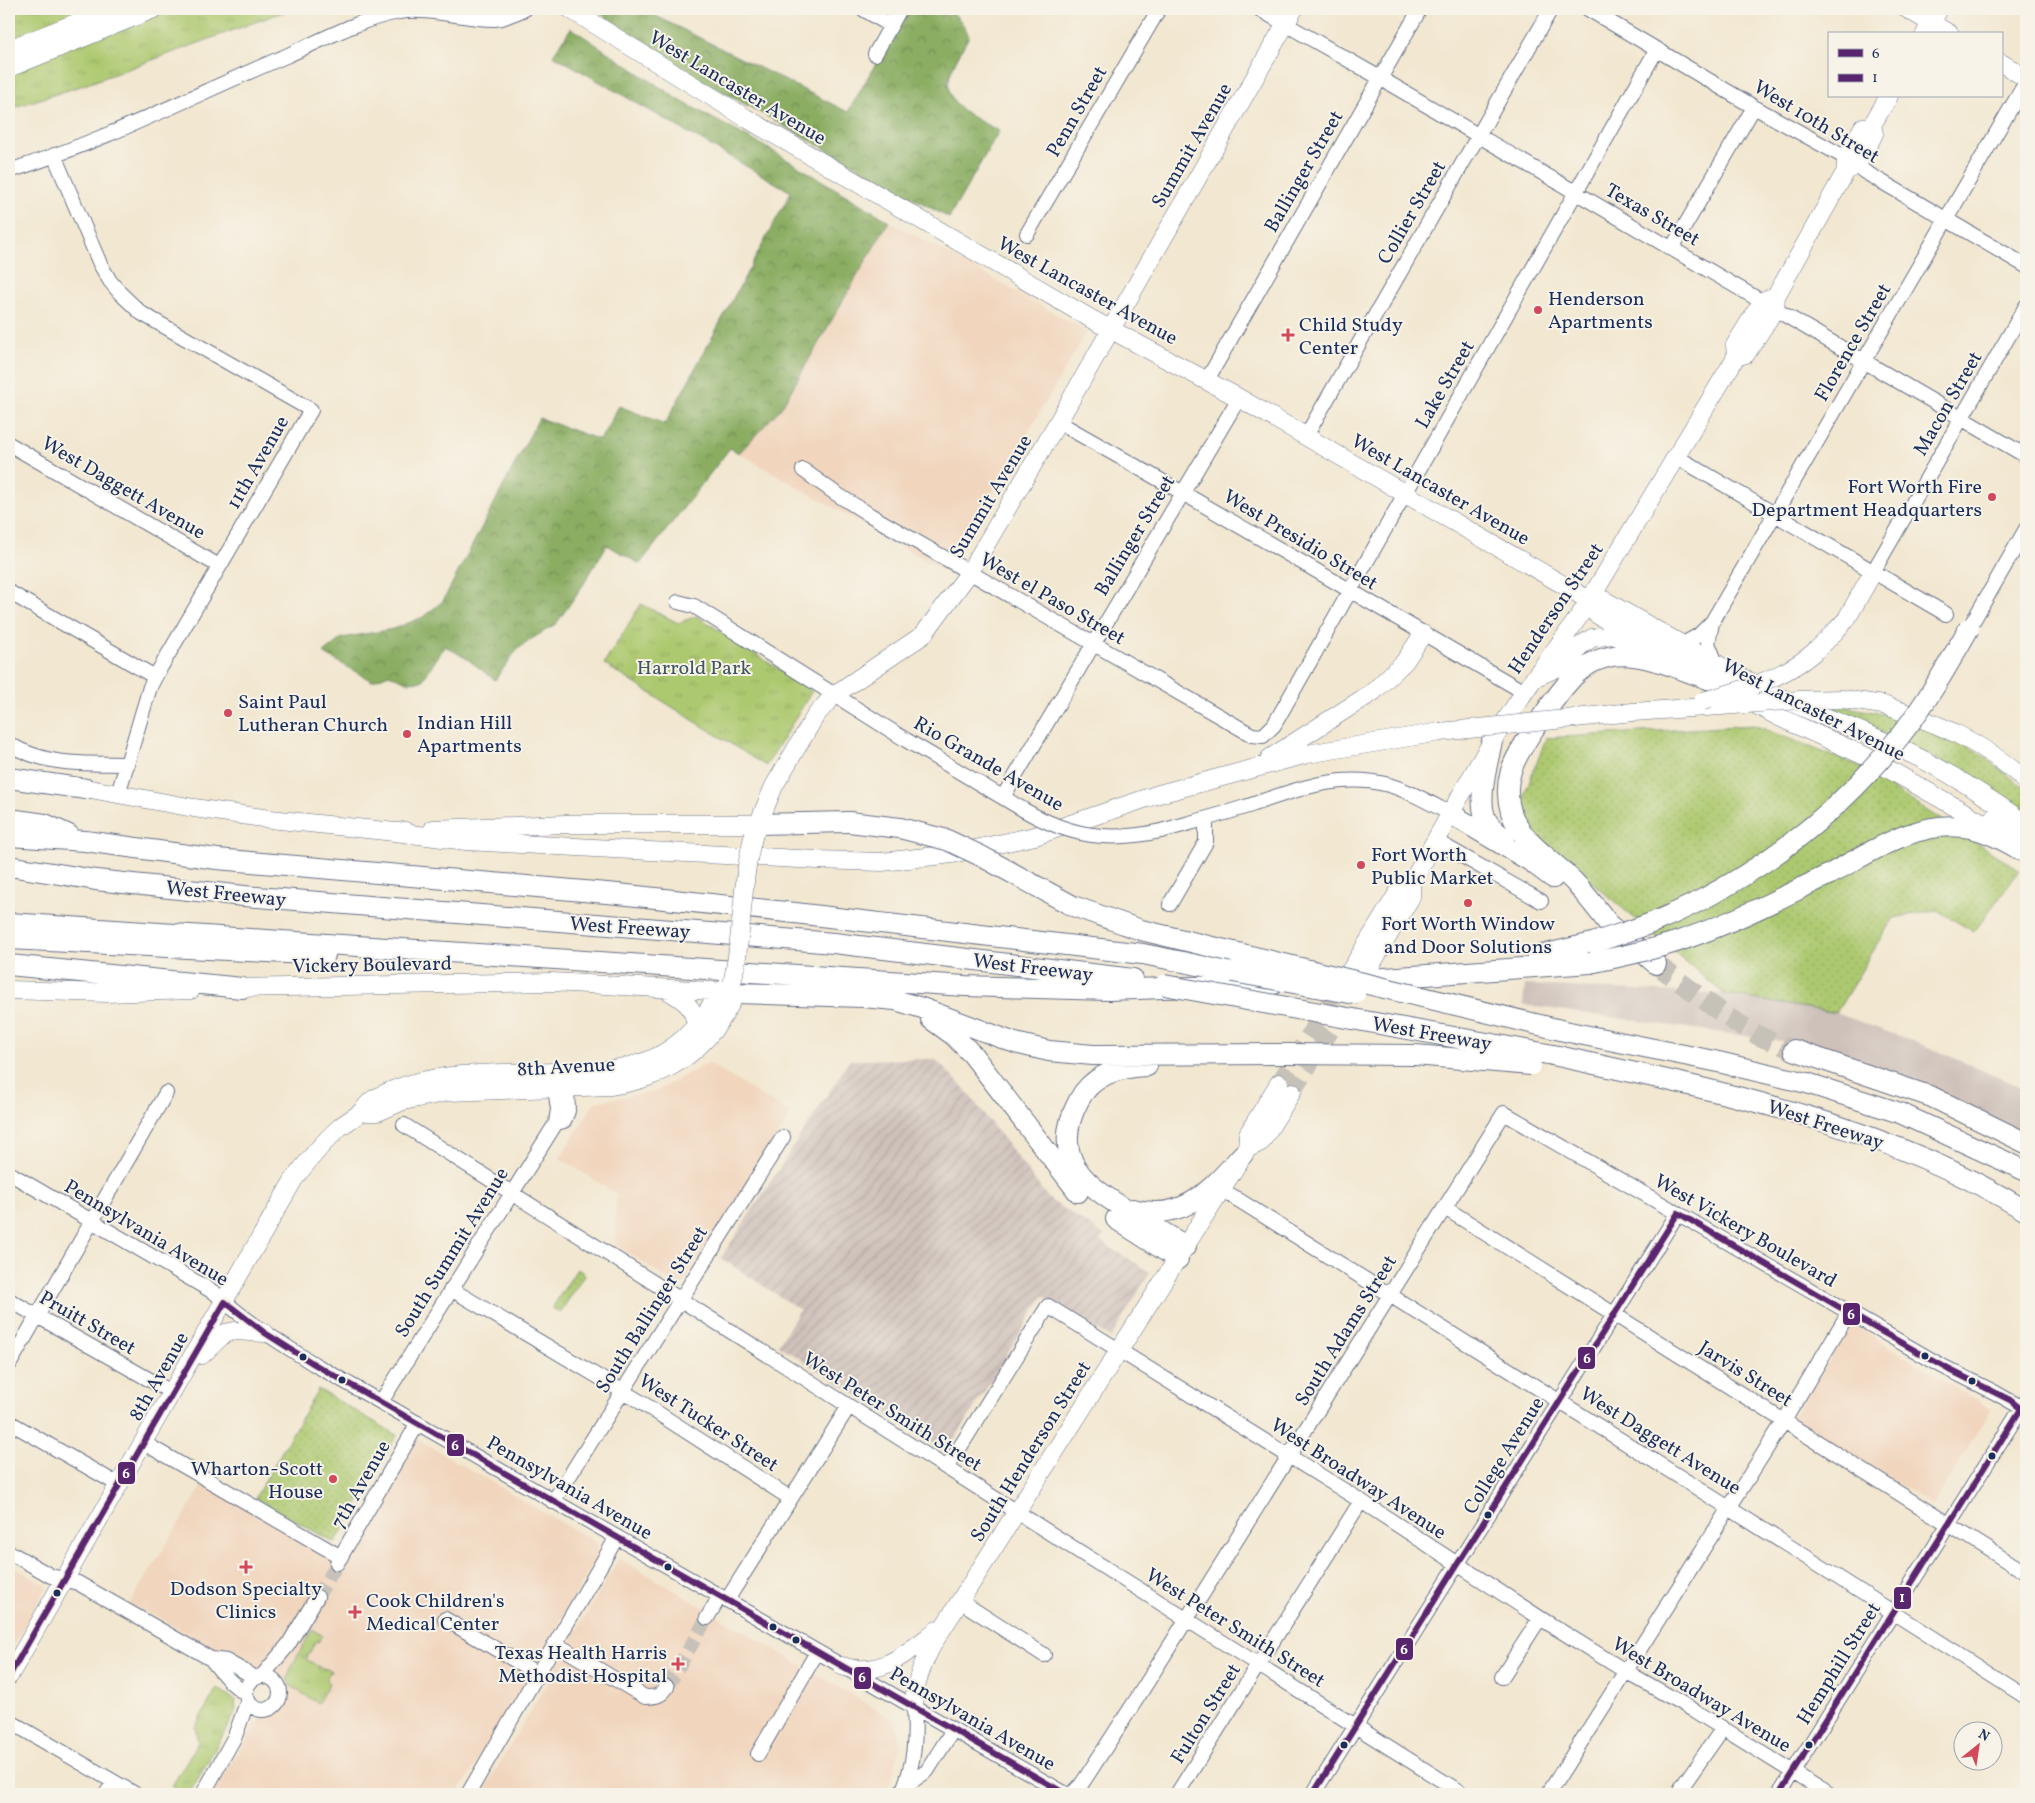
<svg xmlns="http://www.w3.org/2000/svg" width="2035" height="1803" font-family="Vollkorn,serif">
	<defs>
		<pattern id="industrial-furrows" width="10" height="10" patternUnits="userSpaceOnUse" patternTransform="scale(1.25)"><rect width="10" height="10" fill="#cec1ba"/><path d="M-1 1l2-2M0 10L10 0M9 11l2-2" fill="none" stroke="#b0a6a2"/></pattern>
		<pattern id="grass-dots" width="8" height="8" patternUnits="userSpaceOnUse" patternTransform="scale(1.25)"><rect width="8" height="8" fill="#adc970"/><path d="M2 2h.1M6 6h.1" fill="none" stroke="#94ad63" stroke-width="1.8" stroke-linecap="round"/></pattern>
		<pattern id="forest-crowns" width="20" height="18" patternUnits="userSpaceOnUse" patternTransform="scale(1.25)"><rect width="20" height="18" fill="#8aad62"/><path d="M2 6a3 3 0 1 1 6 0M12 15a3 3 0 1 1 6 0" fill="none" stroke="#708d54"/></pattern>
		<pattern id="park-tufts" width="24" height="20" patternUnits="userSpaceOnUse" patternTransform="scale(1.25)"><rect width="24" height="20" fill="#adc970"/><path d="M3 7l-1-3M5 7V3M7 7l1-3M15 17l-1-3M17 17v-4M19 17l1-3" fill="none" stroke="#94ad63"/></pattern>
	</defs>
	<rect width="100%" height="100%" fill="#f7f3e8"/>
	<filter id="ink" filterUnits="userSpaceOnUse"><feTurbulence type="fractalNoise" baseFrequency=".02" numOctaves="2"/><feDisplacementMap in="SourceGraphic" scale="10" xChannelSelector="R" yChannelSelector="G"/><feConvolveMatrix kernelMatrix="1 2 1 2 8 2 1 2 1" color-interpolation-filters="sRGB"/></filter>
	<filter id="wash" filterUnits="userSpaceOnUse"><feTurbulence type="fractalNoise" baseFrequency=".0096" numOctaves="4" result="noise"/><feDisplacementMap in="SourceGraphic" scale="20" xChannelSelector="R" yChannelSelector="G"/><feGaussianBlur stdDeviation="1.12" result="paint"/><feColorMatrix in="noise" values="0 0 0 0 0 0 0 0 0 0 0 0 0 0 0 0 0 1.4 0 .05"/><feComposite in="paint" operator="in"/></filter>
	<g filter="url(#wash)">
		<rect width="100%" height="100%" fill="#f2e7d0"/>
		<path fill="#f1d5bd" d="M889,221L1083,329L1086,333L946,572L739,453L781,408Z
			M708,1063L791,1114L681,1287L615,1244L616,1194L560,1158L595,1102L657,1091Z
			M1852,1324L1991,1409L1933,1506L1792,1418Z
			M417,1439L597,1543L599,1555L458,1794H211L255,1726L262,1719L281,1687L159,1618L129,1605L204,1483L342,1562Z
			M619,1558L896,1721L900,1748L889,1787L885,1794H482Z
			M9,1564L47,1586L9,1652Z"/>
		<path fill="url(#industrial-furrows)" d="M935,1059L964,1088L1049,1199L1104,1235L1100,1241L1150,1272L1111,1338L1043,1296L947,1452L778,1345L800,1310L721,1258L850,1060Z"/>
		<path fill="#cec1ba" d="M1525,985L1724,994L1836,1013L1931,1048L2011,1083L2026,1092V1139L1795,1043L1523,1005Z"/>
		<path fill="url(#grass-dots)" stroke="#647c67" d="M1823,706L1847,707L1874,712L1920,724L1975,750L2026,789V817L1929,755Z
			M1754,725L1856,765L2019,870L1974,932L1937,910L1893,918L1836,1013L1724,994L1536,835L1521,803L1546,738Z
			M577,1269L585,1274L560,1313L552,1308Z
			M318,1389L397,1435L335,1543L255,1498Z"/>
		<path fill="url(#forest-crowns)" stroke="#526e60" d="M594,9H642L848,112L907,9C941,9 953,1 969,36C963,48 954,62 950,75C941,106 977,119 999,131L949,218L691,74Z
			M571,28L681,101L771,150L889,221L781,408L739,453L730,448L640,564L607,545L583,585L556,624L525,643L513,655L495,680L466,658L445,646L422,681L407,682L389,674L372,681L323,653L342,638L393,629L423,617L443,601L539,418L600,440L619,406L665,424L791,192L553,55Z"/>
		<path fill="url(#park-tufts)" stroke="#647c67" d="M9,9H291L87,84L9,109Z
			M641,604L678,623L697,616L812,691L766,766L604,664Z
			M312,1630L322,1635L318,1642L316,1641L306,1659L324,1670L325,1668L331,1671L326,1680L329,1683L318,1703L292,1687L287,1680L291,1668Z
			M217,1688L235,1700L236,1712L189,1794H174L177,1789L172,1786L198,1742L195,1727Z"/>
	</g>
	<g filter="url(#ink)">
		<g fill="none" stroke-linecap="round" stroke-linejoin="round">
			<path stroke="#c7c2b9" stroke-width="14" stroke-dasharray="14 7" stroke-linecap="butt" d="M317,1597L337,1564
				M667,1687L707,1618"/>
			<path stroke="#c7c2b9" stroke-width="18" stroke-dasharray="18 9" stroke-linecap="butt" d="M1279,1083L1345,979
				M1292,1092L1361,982"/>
			<path stroke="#c7c2b9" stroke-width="20" stroke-dasharray="20 10" stroke-linecap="butt" d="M1656,964L1727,1017L1759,1036L1794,1050"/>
			<g stroke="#666f86" stroke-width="16">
				<path id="minor" d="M863,9L890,25
					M1259,9L1380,78L2026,456
					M1588,9L1754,107L1846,158L1865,172L2026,266
					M875,54L900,9
					M54,155L100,264L110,281L120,293L141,313L311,410L155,677L150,687L118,794
					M9,171C105,141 194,95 286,56C322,40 360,19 399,12C431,7 462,19 494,19L502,18L525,9
					M1027,234L1159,9
					M1672,248L1754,107
					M1207,380L1420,9
					M1058,422L1183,493L1524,692
					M1306,436L1551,9
					M9,444L219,566
					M1675,456L1946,614
					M803,470L835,493L870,515L1252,735L1263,736L1274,725L1657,49
					M1873,572L2026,306
					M9,592L155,677
					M678,602L694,606L906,740L1024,810
					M1712,623L1708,643L1715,661
					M1969,628L2026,529
					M1681,645L1699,635L1712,622L2026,82
					M9,744C48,767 84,763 128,764
					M1003,797L1239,398
					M1161,831C1189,823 1217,816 1245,807C1290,792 1337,772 1385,784C1408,790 1430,803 1451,814
					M1436,841L1541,901
					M1170,904L1206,842V819
					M556,1123L564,1121L568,1111L567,1089
					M404,1125L1463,1794
					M9,1173L215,1293C245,1321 279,1342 314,1364L1066,1794
					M1221,1189L1729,1508L2026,1697
					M1445,1208L2026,1573
					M451,1289L639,1401L790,1498
					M9,1300L173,1393
					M9,1365L166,1093
					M381,1402L556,1123L558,1109L555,1089
					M9,1422L119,1485
					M144,1443L341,1557
					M947,1468L1048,1306L1361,1501L1540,1618L1625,1671L1695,1711L1828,1794
					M553,1502L783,1137
					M9,1552L51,1576L78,1583L211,1659L226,1661L256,1678
					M337,1563L418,1423
					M727,1600L849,1406
					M960,1601L1044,1655
					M707,1618L720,1596
					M445,1619L538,1674
					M556,1644L645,1697C656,1697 661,1696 667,1687
					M211,1659C222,1673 232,1685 246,1694
					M262,1676L288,1645L317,1597
					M246 1693a17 17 0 1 1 34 0a17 17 0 1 1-34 0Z
					M1502,1677L1540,1618
					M9,1721L135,1794
					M758,1754L817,1652
					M905,1786L927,1771L953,1730
					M1681,1788L1723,1728
					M106,1794L114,1782
					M203,1794L235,1736L248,1700
					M468,1794L617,1537
					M901,1794C915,1765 916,1738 914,1707
					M1072,1794L1081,1785L1136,1700L1504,1113L1942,1366L1994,1392L2026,1410
					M1177,1794L1361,1501
					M1313,1794L1678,1213
					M1548,1794L1784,1421L1849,1312
					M1779,1794L2026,1401"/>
			</g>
			<g stroke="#666f86" stroke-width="19">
				<path id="major" d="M570,9L746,118L1093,320L1239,398L1574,591L1589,601L1596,614L1708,679L1779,717L1867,757L2001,833
					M1907,9L1950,34
					M1925,34L1939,9
					M9,49L112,9
					M2001,63L2026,78
					M9,68L154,9
					M1846,171V158L1863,127L1872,125
					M1736,357L1746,354L1766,323L1775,309L1776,296L1846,171L1857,165L1874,134L1872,125L1889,96
					M1589,601L1604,600C1660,632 1716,665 1773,694C1812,713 1853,727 1892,745C1940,766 1984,794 2026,824
					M1846,620L1873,572
					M1536,677L1564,665L1580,646L1592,638L1612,635L1630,641
					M1883,705C1939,724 1982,741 2026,781
					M1633,712L1720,706
					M1270,758L1373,692L1405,661L1423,634
					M74,786L194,808L270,819L395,832L405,831
					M1992,819L2026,840
					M433,829L565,824H758
					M395,832L466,841L818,860L882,862L952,854L1035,836L1159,794L1307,754L1440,732
					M754,834L774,786L816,715L834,695L923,635L969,573L1058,422L1294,9
					M1367,972L1411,897V884C1445,824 1477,763 1515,706C1538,670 1567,637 1589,601L1736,357L1735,345L1753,316L1763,301L1776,296
					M1349,973L1399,891L1411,884
					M229,988L552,982L728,992
					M9,990L107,993L191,990
					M667,990C684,1000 694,1006 696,1026
					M362,1112H378L403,1101L449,1092L610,1086C670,1078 711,1047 736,993
					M1247,1149L1261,1142L1292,1092
					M202,1355L225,1333L235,1331L265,1333
					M842,1666C880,1679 908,1652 937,1630
					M9,1676L294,1179C308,1161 322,1143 339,1128C346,1122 354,1118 361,1112C366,1108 368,1102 374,1099C427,1069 494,1074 553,1072C584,1071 617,1072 647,1061C671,1052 690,1035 705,1014C716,999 715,994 732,983L736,993
					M914,1707C914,1683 923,1662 934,1642L1247,1149L1248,1134L1279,1083"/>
			</g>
			<g stroke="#666f86" stroke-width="22">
				<path id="highway" d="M1492,741C1488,762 1476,802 1487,821C1491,828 1498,833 1504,838
					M9,778L86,789
					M1451,814L1530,861L1553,878
					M9,819L45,824L69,835
					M758,824L849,822
					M9,836L85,841L217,859L618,894L795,913L1143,954L1233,972
					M9,866L96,880L244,896L834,943L1133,979
					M1828,875C1871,852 1919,818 1970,828C1990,832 2008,843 2026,853
					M9,923L965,986L1109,990L1274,984
					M1608,923C1598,910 1588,897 1577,885C1556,861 1521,844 1511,812C1507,799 1507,784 1511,771C1517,750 1564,682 1582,669C1591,662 1602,658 1613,656C1641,651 1681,670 1708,679
					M1608,923L1656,964
					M9,939L325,955
					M1538,956L1593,943
					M9,965L242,988
					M1358,980L1590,963
					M736,993L863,997L895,1000L922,1008L1015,1043L1049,1051L1093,1055L1286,1054
					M931,1019L953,1035L972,1054L1078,1192
					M1569,1032L1714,1061L1807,1083L1900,1113L2026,1171
					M1794,1050L1932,1097L2026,1143
					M1553,1055C1715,1090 1883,1123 2026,1211
					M1147,1066C1120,1067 1092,1075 1079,1100C1048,1158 1085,1185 1130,1212C1149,1224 1167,1235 1186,1246
					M1132,1209C1185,1223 1211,1189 1243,1154
					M1116,1219L1178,1259"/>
			</g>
			<use href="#minor" stroke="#fff" stroke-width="14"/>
			<use href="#major" stroke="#fff" stroke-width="18"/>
			<use href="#highway" stroke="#fff" stroke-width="20"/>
			<g stroke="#666f86" stroke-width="16" stroke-linecap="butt">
				<path id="minor-bridge" d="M1024,810C1071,837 1109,842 1161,831"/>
			</g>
			<g stroke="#666f86" stroke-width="19" stroke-linecap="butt">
				<path id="major-bridge" d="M1703,701C1740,691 1784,678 1813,653C1825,643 1835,631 1846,620
					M1721,706L1800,700L1843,699L1883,705
					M1440,732L1633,712
					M732,983C744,934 740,882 754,834"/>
			</g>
			<g stroke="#666f86" stroke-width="22" stroke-linecap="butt">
				<path id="highway-bridge" d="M849,822L900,828L947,840L981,856L1073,906L1141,930L1569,1032
					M1593,943C1613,936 1634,930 1654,922C1748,883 1837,817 1900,736C1927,702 1948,665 1969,628
					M1590,963C1619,957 1648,951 1676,942C1729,925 1778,899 1828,875
					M1233,972L1355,994
					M1164,985L1553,1055
					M1286,1054L1415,1055L1531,1065"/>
			</g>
			<use href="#minor-bridge" stroke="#fff" stroke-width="14"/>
			<use href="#major-bridge" stroke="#fff" stroke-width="18"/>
			<use href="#highway-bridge" stroke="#fff" stroke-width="20"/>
			<g stroke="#f7f3e8" stroke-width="10">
				<path id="bus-1" d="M1678,1213L1875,1328L1950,1370L2010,1400L2026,1413
					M9,1676L225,1302L265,1333L314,1364L1066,1794
					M1313,1794L1678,1213"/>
			</g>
			<g stroke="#f7f3e8" stroke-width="10">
				<path id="bus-2" d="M1779,1794L2026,1401"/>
			</g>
			<use href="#bus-1" stroke="#5a256f" stroke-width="6"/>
			<use href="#bus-2" stroke="#5a256f" stroke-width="6"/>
		</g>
	</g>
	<g fill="#d1495b" stroke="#f7f3e8" stroke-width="2">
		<circle cx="1538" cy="310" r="5"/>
		<path d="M1285.5 327.5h5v5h5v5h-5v5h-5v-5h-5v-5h5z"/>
		<circle cx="1992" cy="497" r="5"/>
		<circle cx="228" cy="713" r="5"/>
		<circle cx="407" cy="734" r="5"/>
		<circle cx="1361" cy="865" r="5"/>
		<circle cx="1468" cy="903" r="5"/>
		<circle cx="333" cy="1479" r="5"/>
		<path d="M243.5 1559.5h5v5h5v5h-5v5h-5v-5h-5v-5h5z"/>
		<path d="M352.5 1604.5h5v5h5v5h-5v5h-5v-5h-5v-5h5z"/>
		<path d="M675.5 1656.5h5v5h5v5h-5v5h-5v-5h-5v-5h5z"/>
	</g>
	<g fill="#1b2f5e" stroke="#f7f3e8" stroke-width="2">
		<circle cx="1925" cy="1356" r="4.5"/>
		<circle cx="303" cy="1357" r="4.5"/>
		<circle cx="342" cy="1380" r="4.5"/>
		<circle cx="1972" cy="1381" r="4.5"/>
		<circle cx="1992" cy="1456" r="4.5"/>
		<circle cx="1488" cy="1515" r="4.5"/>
		<circle cx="668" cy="1567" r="4.5"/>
		<circle cx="57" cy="1593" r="4.5"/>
		<circle cx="773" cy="1627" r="4.5"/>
		<circle cx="796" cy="1640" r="4.5"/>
		<circle cx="1344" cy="1745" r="4.5"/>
		<circle cx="1809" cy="1745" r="4.5"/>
	</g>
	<g text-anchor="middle" stroke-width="4" stroke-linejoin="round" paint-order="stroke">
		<g font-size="20" fill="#1b2f5e" stroke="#f7f3e8">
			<text transform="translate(738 87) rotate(31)" y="7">West Lancaster Avenue</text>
			<text transform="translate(1076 111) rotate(-60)" y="7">Penn Street</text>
			<text transform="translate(1817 121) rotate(31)" y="7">West 10th Street</text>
			<text transform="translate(1191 145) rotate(-60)" y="7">Summit Avenue</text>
			<text transform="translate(1303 171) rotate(-60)" y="7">Ballinger Street</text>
			<text transform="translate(1411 212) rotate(-60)" y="7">Collier Street</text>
			<text transform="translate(1653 214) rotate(30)" y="7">Texas Street</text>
			<text transform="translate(1088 290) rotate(29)" y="7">West Lancaster Avenue</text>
			<text transform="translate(1852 342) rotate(-60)" y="7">Florence Street</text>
			<text transform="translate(1444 384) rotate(-60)" y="7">Lake Street</text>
			<text transform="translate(1947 403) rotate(-60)" y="7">Macon Street</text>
			<text transform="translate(257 462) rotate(-60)" y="7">11th Avenue</text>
			<text transform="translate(124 487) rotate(30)" y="7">West Daggett Avenue</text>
			<text transform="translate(1441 489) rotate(30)" y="7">West Lancaster Avenue</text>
			<text transform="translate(990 496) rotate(-59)" y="7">Summit Avenue</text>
			<text transform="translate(1134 535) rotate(-59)" y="7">Ballinger Street</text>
			<text transform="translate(1301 539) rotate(31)" y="7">West Presidio Street</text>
			<text transform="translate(1053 598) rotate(30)" y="7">West el Paso Street</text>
			<text transform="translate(1555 608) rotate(-56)" y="7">Henderson Street</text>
			<text transform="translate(1814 709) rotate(27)" y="7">West Lancaster Avenue</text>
			<text transform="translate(989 763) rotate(30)" y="7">Rio Grande Avenue</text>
			<text transform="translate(226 893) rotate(6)" y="7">West Freeway</text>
			<text transform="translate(630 927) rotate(4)" y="7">West Freeway</text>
			<text transform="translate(372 964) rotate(-1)" y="7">Vickery Boulevard</text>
			<text transform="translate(1033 967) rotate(7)" y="7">West Freeway</text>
			<text transform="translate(1432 1033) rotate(10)" y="7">West Freeway</text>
			<text transform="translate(566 1066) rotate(-3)" y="7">8th Avenue</text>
			<text transform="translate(1826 1124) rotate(18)" y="7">West Freeway</text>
			<text transform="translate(1746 1230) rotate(30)" y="7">West Vickery Boulevard</text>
			<text transform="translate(147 1232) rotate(31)" y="7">Pennsylvania Avenue</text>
			<text transform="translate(451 1252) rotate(-58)" y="7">South Summit Avenue</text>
			<text transform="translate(651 1309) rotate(-58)" y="7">South Ballinger Street</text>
			<text transform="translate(88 1322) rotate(30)" y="7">Pruitt Street</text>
			<text transform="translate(1345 1330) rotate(-58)" y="7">South Adams Street</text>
			<text transform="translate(1746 1373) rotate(32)" y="7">Jarvis Street</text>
			<text transform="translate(158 1376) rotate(-60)" y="7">8th Avenue</text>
			<text transform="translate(893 1411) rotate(32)" y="7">West Peter Smith Street</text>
			<text transform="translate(709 1422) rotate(33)" y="7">West Tucker Street</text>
			<text transform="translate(1661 1440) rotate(32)" y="7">West Daggett Avenue</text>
			<text transform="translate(1030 1451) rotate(-58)" y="7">South Henderson Street</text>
			<text transform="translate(1503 1455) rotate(-58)" y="7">College Avenue</text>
			<text transform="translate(1359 1478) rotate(33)" y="7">West Broadway Avenue</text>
			<text transform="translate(360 1484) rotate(-60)" y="7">7th Avenue</text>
			<text transform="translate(570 1487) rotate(30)" y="7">Pennsylvania Avenue</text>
			<text transform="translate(1236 1627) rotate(32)" y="7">West Peter Smith Street</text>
			<text transform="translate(1838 1663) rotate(-58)" y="7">Hemphill Street</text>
			<text transform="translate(1702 1694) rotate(31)" y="7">West Broadway Avenue</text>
			<text transform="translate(1205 1713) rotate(-58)" y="7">Fulton Street</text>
			<text transform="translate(973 1718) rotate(30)" y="7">Pennsylvania Avenue</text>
		</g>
		<g font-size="20" fill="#1b2f5e" stroke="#f7f3e8" text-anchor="start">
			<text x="1548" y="305">Henderson<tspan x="1548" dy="23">Apartments</tspan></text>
			<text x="1299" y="331">Child Study<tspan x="1299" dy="23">Center</tspan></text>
			<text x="1982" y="493" text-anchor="end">Fort Worth Fire<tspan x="1982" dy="23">Department Headquarters</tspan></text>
			<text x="238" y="708">Saint Paul<tspan x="238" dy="23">Lutheran Church</tspan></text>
			<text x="417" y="729">Indian Hill<tspan x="417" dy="23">Apartments</tspan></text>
			<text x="1371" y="861">Fort Worth<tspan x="1371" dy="23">Public Market</tspan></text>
			<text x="1468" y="930" text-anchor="middle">Fort Worth Window<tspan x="1468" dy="23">and Door Solutions</tspan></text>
			<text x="323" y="1475" text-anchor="end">Wharton-Scott<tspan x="323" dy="23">House</tspan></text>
			<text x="246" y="1595" text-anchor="middle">Dodson Specialty<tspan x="246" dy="23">Clinics</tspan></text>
			<text x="366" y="1607">Cook Children's<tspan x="366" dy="23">Medical Center</tspan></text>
			<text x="667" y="1659" text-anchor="end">Texas Health Harris<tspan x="667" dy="23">Methodist Hospital</tspan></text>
		</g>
		<g font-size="20" fill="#405662" stroke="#f7f3e8">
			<text x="694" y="674">Harrold Park</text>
		</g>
	</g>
	<g stroke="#f7f3e8" stroke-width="2">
		<rect x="1842" y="1302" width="19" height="24" rx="5" fill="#5a256f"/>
		<rect x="1577" y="1346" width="19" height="24" rx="5" fill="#5a256f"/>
		<rect x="446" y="1433" width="19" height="24" rx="5" fill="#5a256f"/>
		<rect x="117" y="1461" width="19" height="24" rx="5" fill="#5a256f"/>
		<rect x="1893" y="1586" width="19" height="24" rx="5" fill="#5a256f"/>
		<rect x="1395" y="1637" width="19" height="24" rx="5" fill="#5a256f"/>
		<rect x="853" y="1666" width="19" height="24" rx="5" fill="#5a256f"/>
	</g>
	<g font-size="14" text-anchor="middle" font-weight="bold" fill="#fff">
		<text x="1851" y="1319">6</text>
		<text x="1587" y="1363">6</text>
		<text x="455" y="1450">6</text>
		<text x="126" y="1478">6</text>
		<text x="1902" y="1602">1</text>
		<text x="1404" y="1654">6</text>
		<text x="862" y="1682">6</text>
	</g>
	<rect width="2035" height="1803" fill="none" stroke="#f7f3e8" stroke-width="30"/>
	<rect x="1828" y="32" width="175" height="65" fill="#f7f3e8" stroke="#9fa5b1"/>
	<rect x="1838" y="49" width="25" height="8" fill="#5a256f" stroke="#9fa5b1"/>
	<text x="1872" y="58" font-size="15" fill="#1b2f5e">6</text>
	<rect x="1838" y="74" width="25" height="8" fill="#5a256f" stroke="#9fa5b1"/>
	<text x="1872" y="82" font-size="15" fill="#1b2f5e">1</text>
	<g transform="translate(1978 1746) rotate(30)"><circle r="24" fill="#f7f3e8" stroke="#9fa5b1"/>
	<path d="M0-4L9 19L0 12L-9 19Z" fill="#d1495b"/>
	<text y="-8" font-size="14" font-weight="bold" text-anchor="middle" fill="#1b2f5e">N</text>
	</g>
</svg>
